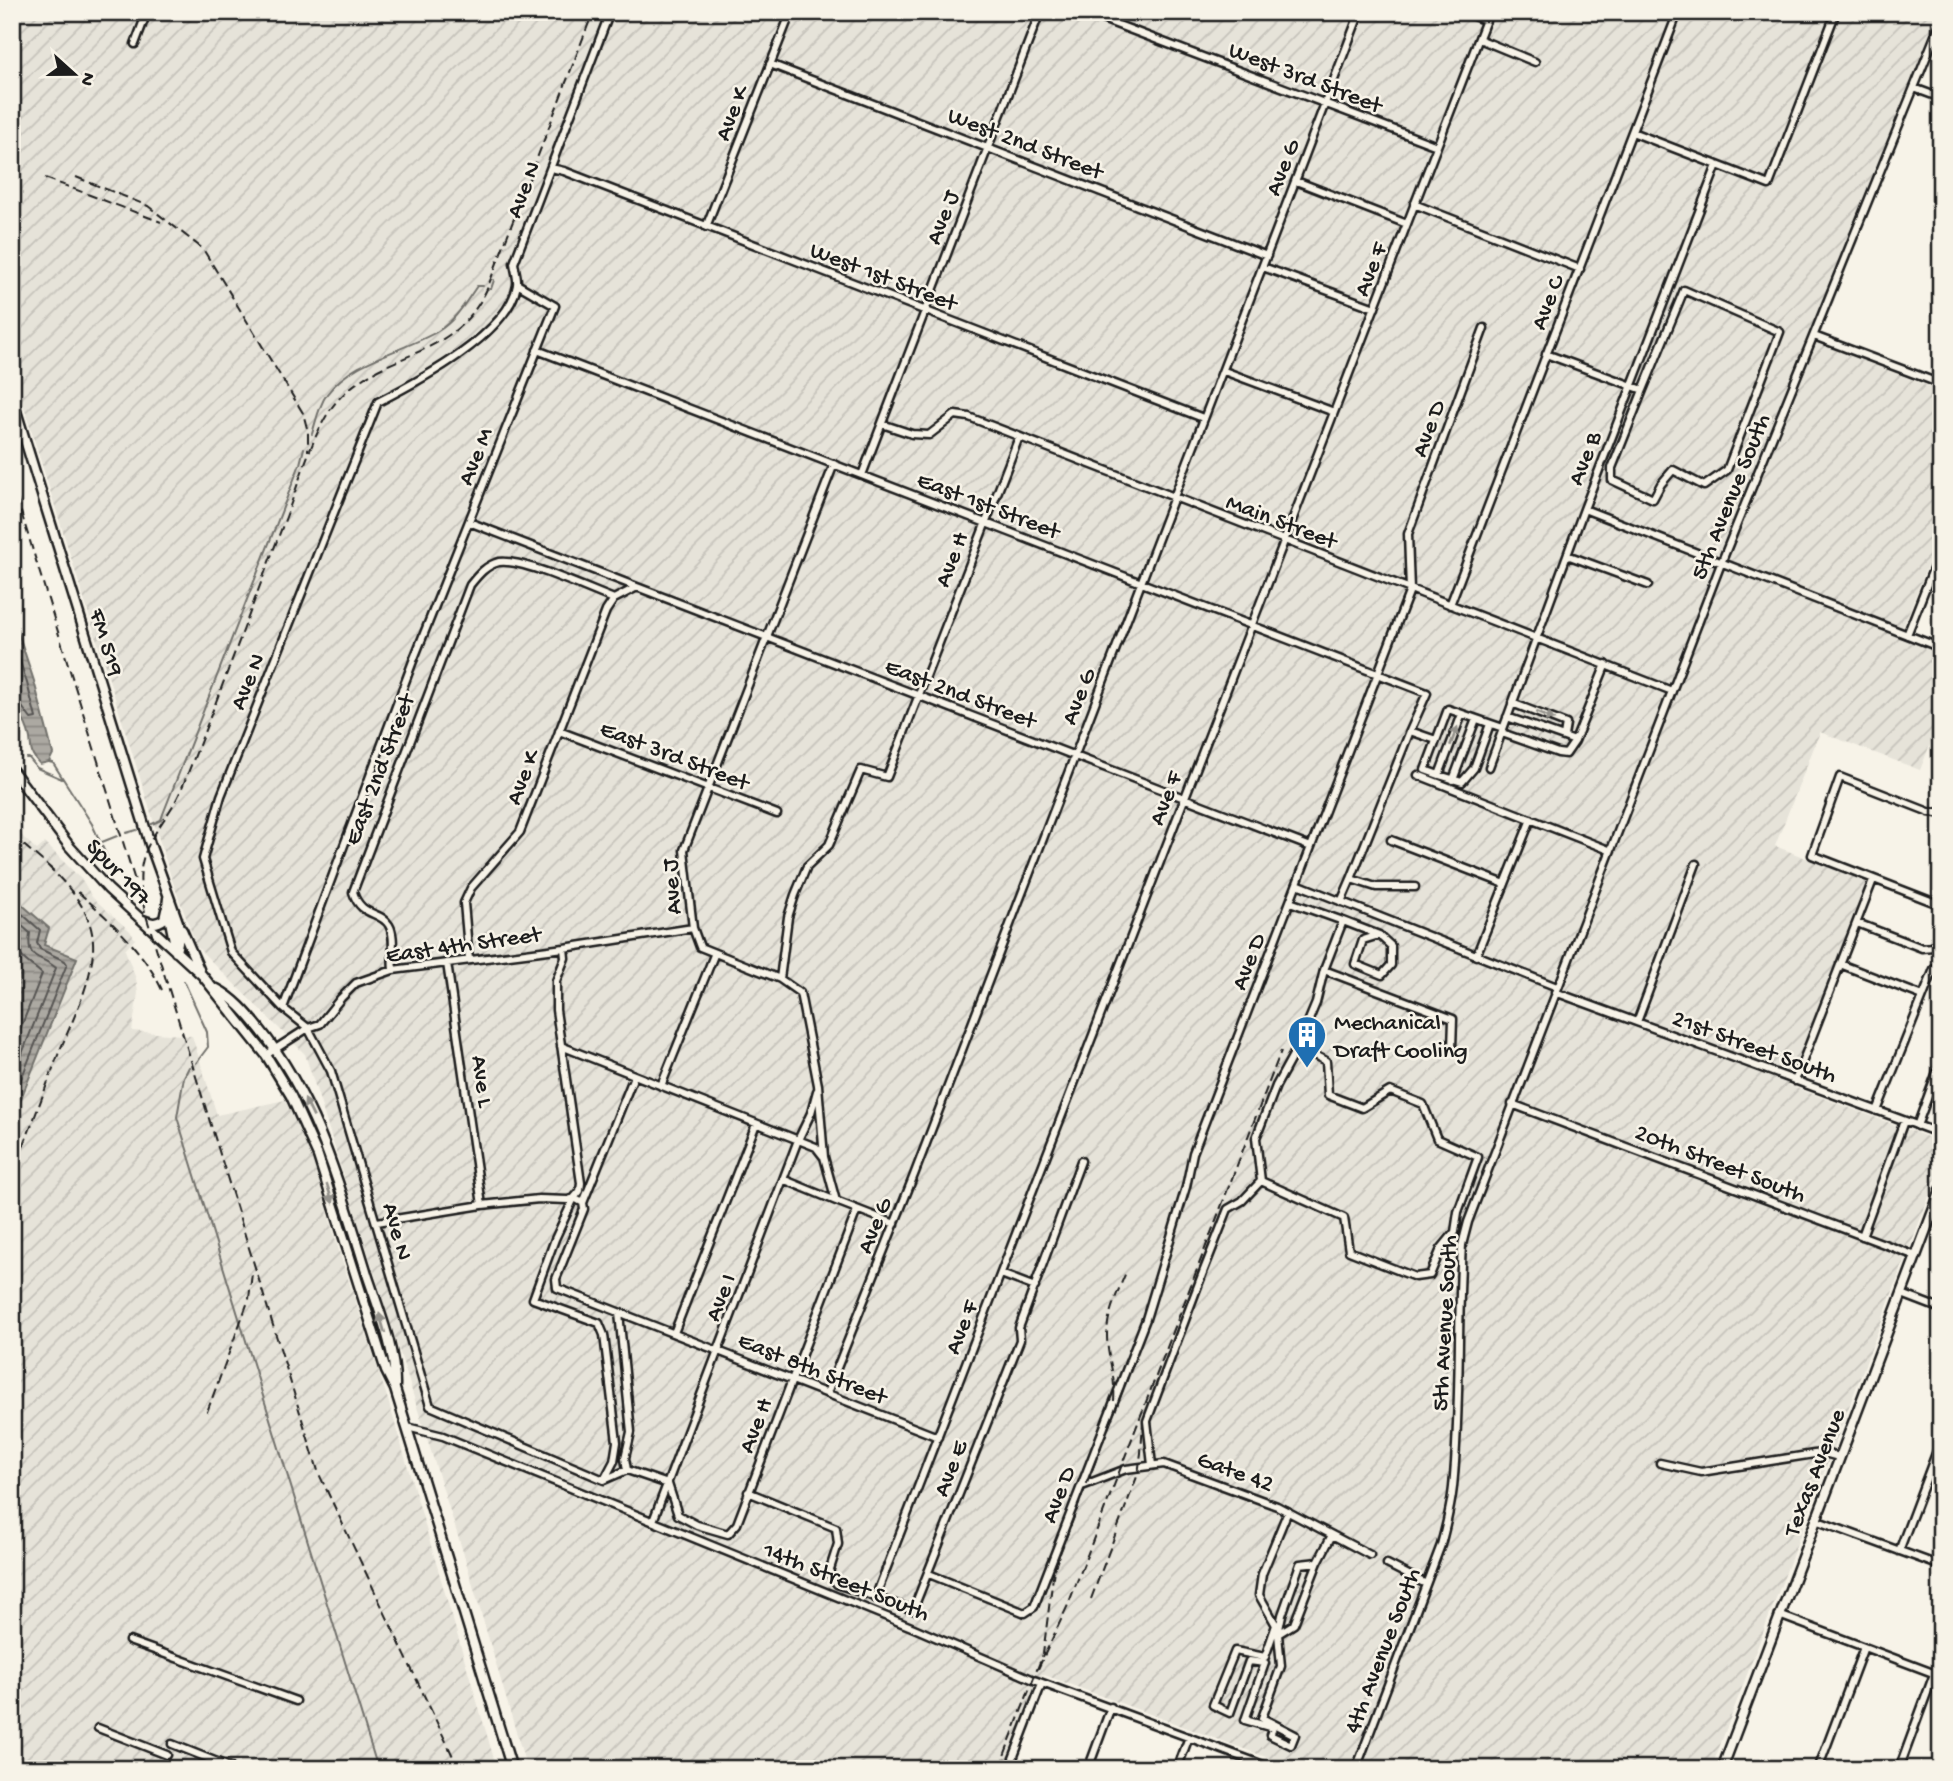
<svg xmlns="http://www.w3.org/2000/svg" width="1953" height="1781" font-family="'Gochi Hand',sans-serif">
	<defs>
		<pattern id="industrial-furrows" width="10" height="10" patternUnits="userSpaceOnUse" patternTransform="scale(1.75)"><rect width="10" height="10" fill="#e6e3d9"/><path d="M-1 1l2-2M0 10L10 0M9 11l2-2" fill="none" stroke="#c5c2ba"/></pattern>
		<pattern id="water-rules" width="6" height="5" patternUnits="userSpaceOnUse" patternTransform="scale(1.75)"><rect width="6" height="5" fill="#aca9a2"/><path d="M0 2.5h6" fill="none" stroke="#8b8983"/></pattern>
	</defs>
	<rect width="100%" height="100%" fill="#f7f3e8"/>
	<filter id="ink" filterUnits="userSpaceOnUse"><feTurbulence type="fractalNoise" baseFrequency=".0143" numOctaves="2"/><feDisplacementMap in="SourceGraphic" scale="14" xChannelSelector="R" yChannelSelector="G"/><feConvolveMatrix kernelMatrix="1 2 1 2 8 2 1 2 1" color-interpolation-filters="sRGB"/></filter>
	<g filter="url(#ink)">
		<path fill="url(#industrial-furrows)" d="M12,12H1941V34L1817,343L1941,391V531L1899,637L1941,653V717L1920,770L1820,732L1775,846L1867,882L1788,1085L1941,1142V1165L1711,1769H1298L1042,1674L1004,1769H527L464,1555L305,1054L197,947L171,877L12,369Z
			M12,827L37,850L45,843L83,881L92,897L130,931L135,939L125,950L136,979L138,993L132,1031L192,1036L217,1115L285,1100L312,1157L339,1251L388,1400L497,1769H12V1121L77,958L44,944L49,928L12,896Z"/>
		<path fill="url(#water-rules)" stroke="#72716c" stroke-width="2" d="M12,614L34,681L53,754L49,762L40,764C26,750 34,747 28,731C25,721 19,714 12,706Z
			M12,896L49,928L44,945L77,958L12,1121Z"/>
		<g fill="none" stroke-linecap="round" stroke-linejoin="round">
			<path stroke="#565452" stroke-width="2" d="M12,637L27,683L36,718L31,719L20,704L12,702
				M12,905L40,930L37,943L40,949L65,961L67,964L12,1102
				M12,917L30,933C26,962 40,954 56,968L12,1079
				M12,931L18,937C17,962 28,960 42,974L12,1050"/>
			<path stroke="#72716c" stroke-width="2" d="M489,289H491L494,280
				M312,434C316,421 319,405 327,394C353,359 403,352 438,331C456,320 465,303 477,286H483
				M26,758H29L37,768L62,779
				M49,762L53,763L92,824L111,866
				M152,824L161,820L163,814L300,464L304,448
				M126,833L137,830
				M102,842L117,836
				M184,981L207,1032L208,1047L196,1063
				M189,1067L184,1077L177,1117L378,1769"/>
			<path stroke="#d6d3c9" stroke-width="6" stroke-dasharray="6 3" stroke-linecap="butt" d="M1370,1555L1387,1564"/>
			<g stroke="#1c1c1c" stroke-width="11">
				<path id="minor" d="M610,12L514,263C515,270 518,279 517,285C509,334 419,381 378,402L221,796L203,859L231,952L283,1008L308,1028L331,1071L430,1406L604,1480L627,1470L668,1484L678,1515L697,1525L728,1534L737,1524L857,1210
					M1084,12L1437,146
					M1463,12L1486,21
					M1479,39L1535,62
					M135,44L147,12
					M770,64L1267,256
					M1914,88L1941,98
					M1632,132L1769,185L1836,12
					M551,168L564,171L1203,418
					M1296,181L1407,224
					M1414,204L1580,269
					M706,227L791,12
					M1263,267L1375,308
					M1814,336L1941,384
					M537,350L1427,693L1410,731L1436,740
					M1546,354L1643,390L1684,290L1780,332L1727,470L1704,486L1673,470L1661,484L1653,499L1612,480V468L1643,390
					M1224,371L1334,412
					M882,424L912,434L929,435L955,415L969,417L1672,691
					M834,464L684,850L693,928L700,947L780,979L800,993L818,1085L824,1157L836,1201L895,1224
					M862,475L1040,12
					M1584,509L1941,648
					M469,522L637,587
					M1567,555L1648,585
					M1450,605L1678,12
					M1907,635L1941,549
					M1512,703L1566,724L1564,736
					M1462,714L1439,775L1425,770L1448,709L1503,728
					M1507,717L1575,741L1606,664
					M559,731L777,814
					M1410,731L1351,879L1376,887H1415
					M1502,733L1558,753L1566,754L1575,741
					M1489,767L1584,509L1717,165
					M1418,775L1609,850
					M1439,775L1462,782L1474,768L1490,724
					M1453,780L1476,719
					M1941,811L1937,813L1929,812L1840,777L1812,855L1941,905
					M1391,840L1505,884
					M1297,884L1557,987
					M1290,902L1343,921L1324,970L1453,1019L1452,1048
					M1341,902L1351,879
					M1343,921L1379,935L1391,946V965L1382,975L1355,964L1363,940L1379,935
					M1857,923L1922,948L1933,947L1941,939
					M1476,956L1531,819
					M469,960L464,903L471,888L520,832L606,611L614,599
					M447,963L482,1205
					M1840,964L1923,996
					M393,970C391,956 396,937 389,925C380,910 361,918 353,892L470,585C478,575 486,565 499,562C522,558 589,590 614,599L637,587L1311,847
					M780,979L788,917L795,895L807,866L829,845L861,770L887,777L1019,437
					M1555,992L1941,1134
					M283,1008L413,661L555,306L517,284
					M1637,1022L1696,864
					M1299,1044L1276,1086L1256,1138L1261,1181L1344,1218L1349,1251L1415,1277L1430,1275L1441,1249L1455,1232L1458,1212L1478,1157L1437,1139L1423,1104L1390,1091L1362,1108L1328,1095L1326,1061L1304,1050L1299,1044L1316,1003L1324,970
					M561,1046L816,1147L823,1156
					M266,1055L308,1028L320,1024L341,998L356,983L393,970L564,948L693,928
					M1795,1081L1873,880
					M661,1086L714,955
					M1512,1104L1916,1256
					M1877,1111L1934,969
					M1917,1126L1941,1061
					M785,1180L836,1201
					M583,1203L584,1209L556,1279L557,1288L938,1437
					M377,1222L482,1205L539,1199L568,1200L574,1198L580,1191L581,1183L556,1010V981L565,958L564,948
					M1862,1236L1904,1121
					M1001,1274L1035,1287
					M1902,1294L1941,1309
					M619,1313L631,1432L625,1458L627,1470
					M674,1333L756,1124
					M827,1393L914,1175L1360,12
					M407,1427L443,1436L914,1628L1034,1680L1274,1769
					M1660,1463L1701,1472L1814,1454L1824,1453L1839,1457
					M1152,1465L1147,1421L1202,1275L1228,1209L1242,1201L1261,1181
					M604,1480L614,1461L617,1442L604,1335L599,1323L533,1299L555,1239L574,1198L583,1203L634,1076
					M1082,1486L1126,1469L1164,1464L1277,1506L1370,1555
					M748,1492L836,1528L838,1544L829,1572L837,1584L913,1610L1020,1340L1019,1328L1081,1161
					M1288,1511L1262,1574L1259,1595L1276,1625L1265,1657L1235,1651L1213,1705L1230,1713L1249,1661L1265,1663L1245,1720L1273,1728L1270,1735L1291,1745L1295,1735L1262,1718L1281,1666L1278,1634L1282,1615L1300,1564L1318,1562L1332,1535
					M1815,1520L1941,1566
					M653,1521L798,1140L811,1113L817,1091
					M1899,1551L1941,1440
					M1387,1564L1426,1584
					M929,1574L1025,1613L1034,1607L1146,1319L1186,1187L1193,1153L1410,590L1408,534L1484,328
					M875,1598L1489,12
					M1779,1615L1941,1676
					M1278,1634L1294,1624L1318,1562
					M129,1641L296,1701
					M98,1728L167,1755
					M172,1744L230,1767
					M1009,1769L1042,1683
					M1088,1769L1111,1707
					M1177,1769L1189,1737
					M1356,1769L1441,1545C1446,1526 1451,1507 1453,1487C1461,1407 1457,1326 1462,1245L1468,1222L1722,561L1941,21
					M1818,1769L1864,1647
					M1899,1769L1934,1674"/>
			</g>
			<g stroke="#1c1c1c" stroke-width="13">
				<path id="major" d="M12,398L150,844L178,922L179,937L176,952
					M12,770L70,847L108,889L202,975L266,1055L291,1096L318,1156L386,1371L395,1389L512,1769
					M168,898L167,907L176,950
					M143,920C151,923 156,925 164,919L166,910
					M182,930L199,969
					M217,989C234,998 247,1013 259,1028C318,1101 341,1190 368,1277C379,1310 396,1352 395,1386
					M1722,1769L1941,1190"/>
			</g>
			<use href="#minor" stroke="#f7f3e8" stroke-width="6"/>
			<use href="#major" stroke="#f7f3e8" stroke-width="8"/>
			<path stroke="#1c1c1c" stroke-width="2" stroke-dasharray="10 5" stroke-linecap="butt" d="M76,177L148,206L203,249L303,413L308,432V451
				M45,178L161,222
				M12,483L136,884
				M12,835L55,872
				M78,892C110,920 144,951 162,990
				M12,1175C28,1135 43,1095 58,1055C72,1020 99,971 92,933C87,906 68,886 49,867
				M1114,1401C1116,1374 1107,1359 1107,1335C1107,1313 1118,1292 1126,1272
				M207,1412L249,1299L252,1273
				M1091,1599L1138,1474L1141,1453L1143,1421
				M1038,1669L1068,1605L1281,1051
				M459,1769L319,1474L145,912C141,894 138,877 143,859C150,834 171,814 181,790C218,700 251,608 286,517C299,483 314,427 337,401C383,348 452,363 487,289L593,12
				M999,1769L1043,1654L1054,1569L1134,1361"/>
		</g>
		<defs><path id="oneway-solid" d="M-6-.8H1V-3.2L6.5 0L1 3.2V.8H-6Z" transform="scale(1.75)"/></defs>
		<g fill="#94928c">
			<use href="#oneway-solid" transform="translate(1545 716) rotate(22)"/>
			<use href="#oneway-solid" transform="translate(1454 736) rotate(-69)"/>
			<use href="#oneway-solid" transform="translate(309 1108) rotate(-116)"/>
			<use href="#oneway-solid" transform="translate(330 1194) rotate(72)"/>
			<use href="#oneway-solid" transform="translate(382 1323) rotate(-106)"/>
		</g>
	</g>
	<defs>
		<g id="building-pin" transform="scale(2.0125)"><path d="M0 17L-7.5 6A9.5 9.5 0 1 1 7.5 6Z" fill="#1f6fb2" stroke="#f7f3e8"/><path d="M-4-6H4V6H1V3H-1V6H-4ZM-2.5-4.3h1.7v1.8h-1.7ZM.8-4.3h1.7v1.8H.8ZM-2.5-1h1.7V.8h-1.7ZM.8-1h1.7V.8H.8Z" fill="#fff"/></g>
	</defs>
	<g fill-rule="evenodd">
		<use href="#building-pin" x="1307" y="1035"/>
	</g>
	<g text-anchor="middle" stroke-width="5" stroke-linejoin="round" paint-order="stroke">
		<g font-size="24" fill="#1c1c1c" stroke="#f7f3e8">
			<text transform="translate(1306 76) rotate(21)" y="8">West 3rd Street</text>
			<text transform="translate(730 113) rotate(-69)" y="8">Ave K</text>
			<text transform="translate(1026 142) rotate(21)" y="8">West 2nd Street</text>
			<text transform="translate(1281 167) rotate(-69)" y="8">Ave G</text>
			<text transform="translate(522 189) rotate(-69)" y="8">Ave N</text>
			<text transform="translate(941 217) rotate(-69)" y="8">Ave J</text>
			<text transform="translate(1369 269) rotate(-69)" y="8">Ave F</text>
			<text transform="translate(884 275) rotate(21)" y="8">West 1st Street</text>
			<text transform="translate(1546 302) rotate(-69)" y="8">Ave C</text>
			<text transform="translate(1427 428) rotate(-70)" y="8">Ave D</text>
			<text transform="translate(474 456) rotate(-68)" y="8">Ave M</text>
			<text transform="translate(1583 458) rotate(-69)" y="8">Ave B</text>
			<text transform="translate(1729 496) rotate(-68)" y="8">5th Avenue South</text>
			<text transform="translate(989 504) rotate(21)" y="8">East 1st Street</text>
			<text transform="translate(1282 520) rotate(21)" y="8">Main Street</text>
			<text transform="translate(950 559) rotate(-69)" y="8">Ave H</text>
			<text transform="translate(108 642) rotate(73)" y="8">FM 519</text>
			<text transform="translate(246 681) rotate(-68)" y="8">Ave N</text>
			<text transform="translate(961 692) rotate(21)" y="8">East 2nd Street</text>
			<text transform="translate(1077 696) rotate(-69)" y="8">Ave G</text>
			<text transform="translate(675 754) rotate(21)" y="8">East 3rd Street</text>
			<text transform="translate(378 769) rotate(-69)" y="8">East 2nd Street</text>
			<text transform="translate(521 777) rotate(-69)" y="8">Ave K</text>
			<text transform="translate(1164 798) rotate(-69)" y="8">Ave F</text>
			<text transform="translate(120 871) rotate(46)" y="8">Spur 197</text>
			<text transform="translate(670 887) rotate(-95)" y="8">Ave J</text>
			<text transform="translate(463 943) rotate(-8)" y="8">East 4th Street</text>
			<text transform="translate(1247 961) rotate(-69)" y="8">Ave D</text>
			<text transform="translate(1755 1045) rotate(20)" y="8">21st Street South</text>
			<text transform="translate(484 1081) rotate(82)" y="8">Ave L</text>
			<text transform="translate(1721 1162) rotate(21)" y="8">20th Street South</text>
			<text transform="translate(873 1225) rotate(-68)" y="8">Ave G</text>
			<text transform="translate(399 1231) rotate(74)" y="8">Ave N</text>
			<text transform="translate(719 1297) rotate(-69)" y="8">Ave I</text>
			<text transform="translate(1443 1323) rotate(-87)" y="8">5th Avenue South</text>
			<text transform="translate(960 1327) rotate(-69)" y="8">Ave F</text>
			<text transform="translate(813 1367) rotate(22)" y="8">East 8th Street</text>
			<text transform="translate(754 1425) rotate(-69)" y="8">Ave H</text>
			<text transform="translate(949 1468) rotate(-69)" y="8">Ave E</text>
			<text transform="translate(1236 1470) rotate(20)" y="8">Gate 42</text>
			<text transform="translate(1813 1472) rotate(-69)" y="8">Texas Avenue</text>
			<text transform="translate(1057 1494) rotate(-69)" y="8">Ave D</text>
			<text transform="translate(847 1580) rotate(22)" y="8">14th Street South</text>
			<text transform="translate(1381 1650) rotate(-69)" y="8">4th Avenue South</text>
		</g>
		<g font-size="24" fill="#1c1c1c" stroke="#f7f3e8" text-anchor="start">
			<text x="1334" y="1029">Mechanical<tspan x="1334" dy="28">Draft Cooling</tspan></text>
		</g>
	</g>
	<rect width="1953" height="1781" fill="none" stroke="#f7f3e8" stroke-width="42"/>
	<rect x="21" y="21" width="1911" height="1739" fill="none" stroke="#1c1c1c" stroke-width="2.5" filter="url(#ink)"/>
	<g transform="translate(74 74) rotate(111)" stroke="#f7f3e8" stroke-width="5" paint-order="stroke">
	<path d="M0-5L12 26L0 18L-12 26Z" fill="#1c1c1c"/>
	<text y="-10" font-size="19" font-weight="bold" text-anchor="middle" fill="#1c1c1c">N</text>
	</g>
</svg>
